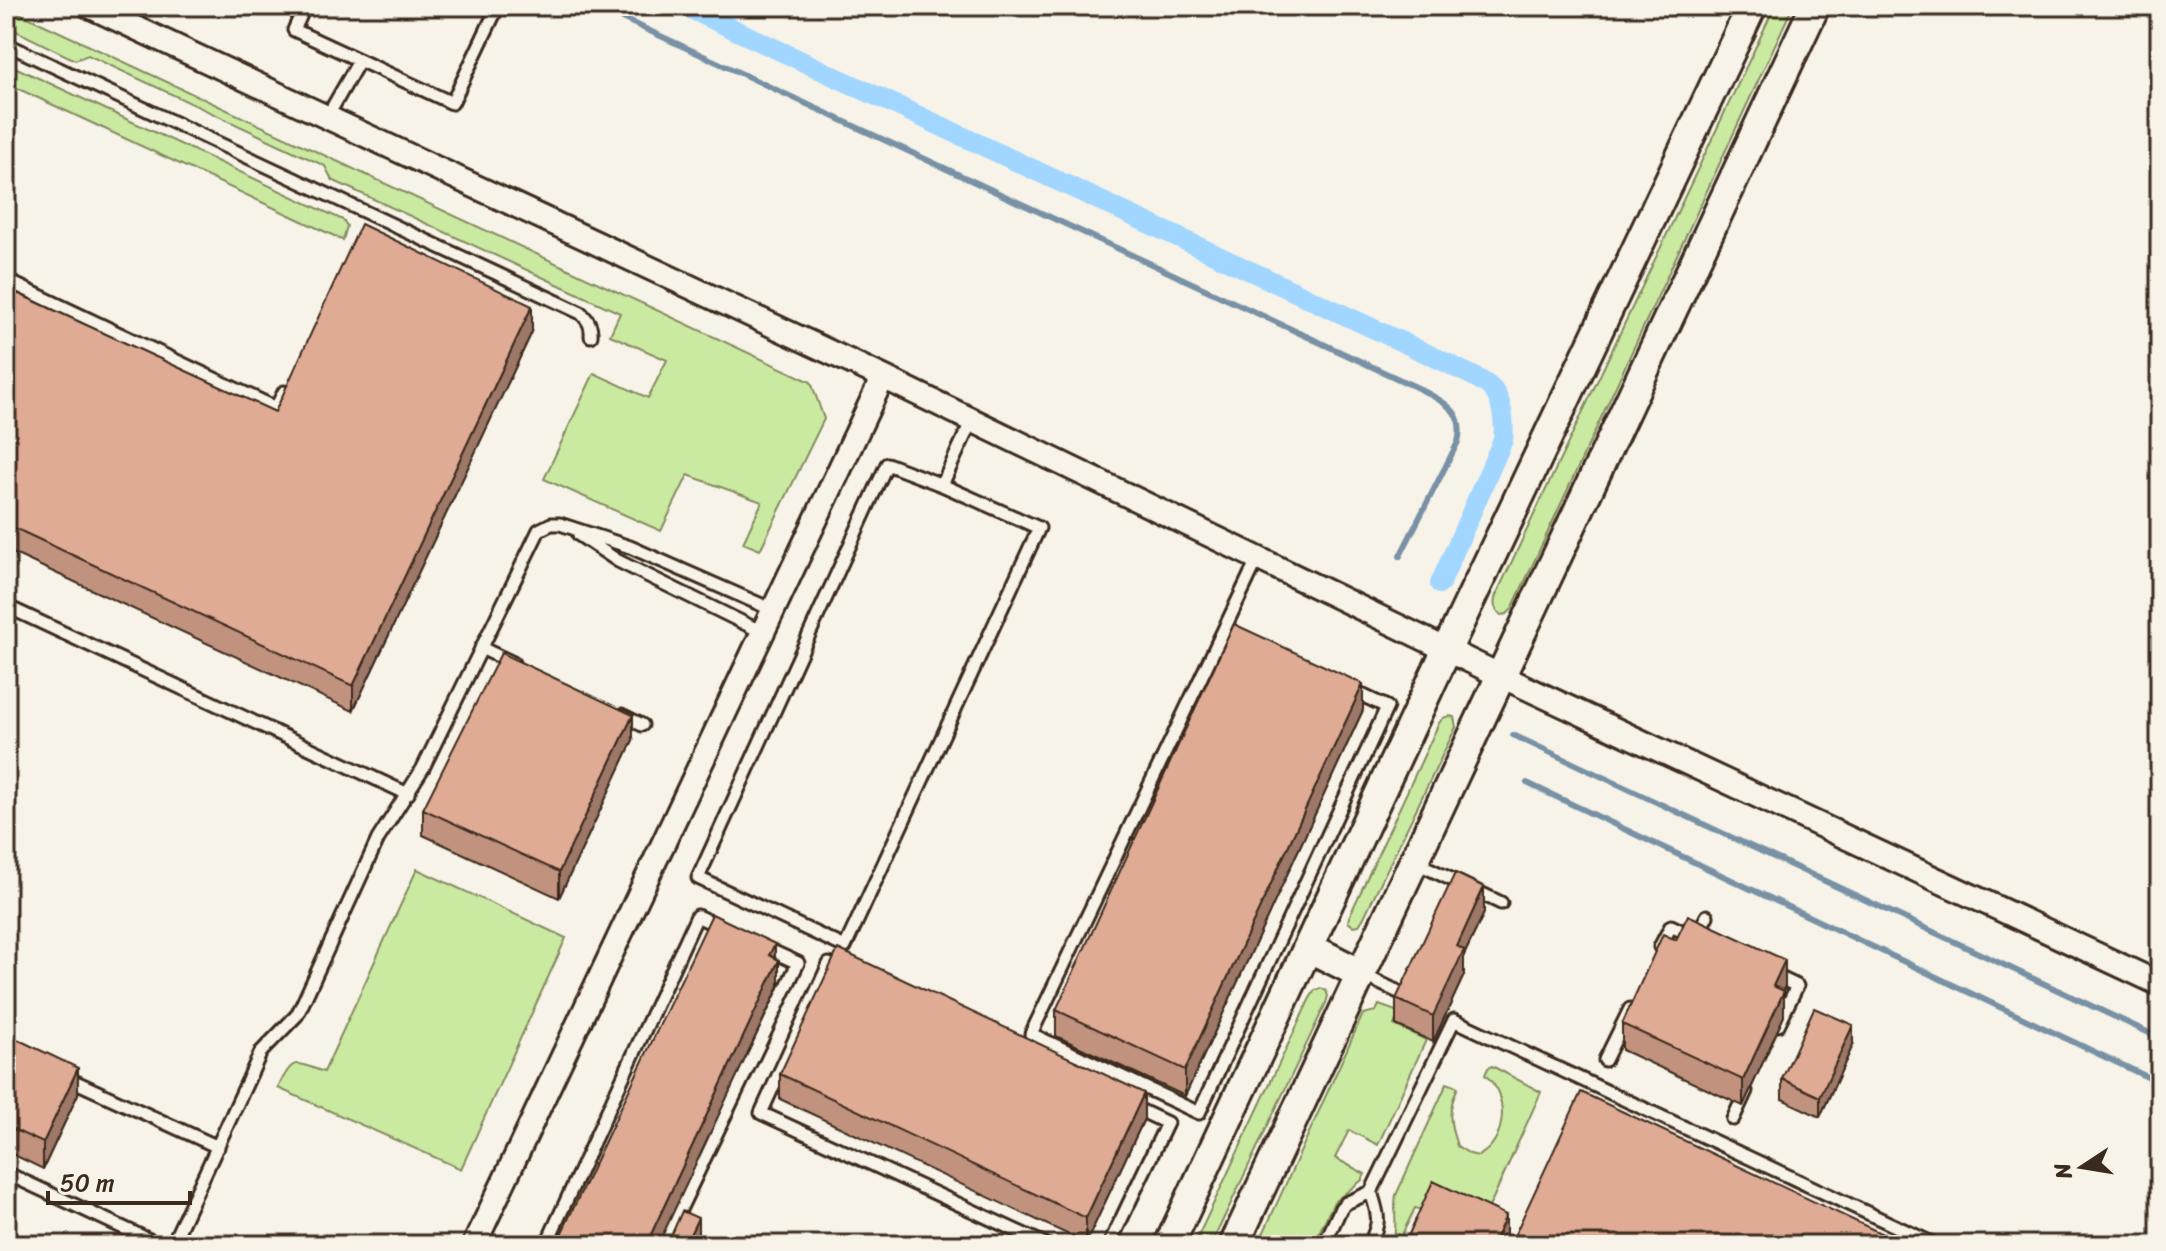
<svg xmlns="http://www.w3.org/2000/svg" width="2166" height="1251" font-family="Sriracha,sans-serif">
	<rect width="100%" height="100%" fill="#f7f3e8"/>
	<filter id="ink" filterUnits="userSpaceOnUse"><feTurbulence type="fractalNoise" baseFrequency=".0125" numOctaves="2"/><feDisplacementMap in="SourceGraphic" scale="16" xChannelSelector="R" yChannelSelector="G"/><feConvolveMatrix kernelMatrix="1 2 1 2 8 2 1 2 1" color-interpolation-filters="sRGB"/></filter>
	<g filter="url(#ink)">
		<path fill="#cbeaa1" stroke="#838a60" stroke-width="2" d="M1775,6H1793L1512,609L1507,614L1501,615C1494,608 1493,604 1496,595Z
			M6,7L811,382L824,419L760,550L743,543L762,502L688,475L661,531L544,479L594,373L648,398L667,360L610,335L620,313L332,180L325,166L88,55L75,60L6,26Z
			M6,63L343,220L347,226L343,240L6,83Z
			M1449,716L1454,717L1456,727L1363,919L1359,925L1353,926L1348,922L1349,917L1439,723L1443,718Z
			M417,869L566,938L461,1169L278,1088C293,1056 295,1062 324,1072Z
			M1321,988L1326,991L1328,996L1326,1003L1211,1245H1194L1309,1000L1315,990Z
			M1379,1005L1399,1012L1394,1025L1426,1040L1378,1145L1349,1130L1335,1158L1365,1174L1362,1180L1334,1202L1313,1245H1258L1363,1014L1376,1011Z
			M1492,1066L1541,1092L1481,1225L1415,1208L1397,1245H1391C1399,1228 1393,1212 1396,1195L1447,1083L1458,1087C1447,1111 1449,1121 1457,1146L1470,1154L1478,1156C1507,1142 1510,1095 1485,1075L1488,1068Z"/>
		<g fill="none" stroke-linecap="round" stroke-linejoin="round">
			<path stroke="#7891a5" stroke-width="6" d="M596,6L1420,389C1443,402 1466,410 1458,442L1400,556
				M1513,735L2160,1038
				M1527,783L2160,1083"/>
			<path stroke="#a0d6ff" stroke-width="20" d="M684,6L1449,364C1461,371 1478,377 1489,386C1503,397 1505,424 1503,440L1440,584"/>
			<g stroke="#3b2a1e" stroke-width="17">
				<path id="service" d="M305,6L294,30L452,103L498,6
					M6,44L581,313C588,320 592,326 591,336
					M327,117L359,61
					M6,280L276,408L284,392
					M942,485L887,464L698,878L845,947L1039,528L942,485L972,420
					M579,535L618,561L762,632
					M1258,558L1031,1034L1199,1113L1387,707L1351,690
					M6,606L408,794
					M481,648L513,663
					M622,715L642,725
					M1415,862L1501,903
					M1698,934L1707,916
					M1660,947L1671,926L1692,936
					M844,971L829,964L761,1113L1047,1245
					M1361,974L1411,998
					M1772,974L1797,986L1778,1025
					M1605,1060L1630,1009
					M65,1077L218,1147
					M1733,1119L1746,1091
					M6,1173L160,1245
					M172,1245L261,1052L297,1015L302,1005L378,839L423,768L539,530L551,524H560L630,547L773,610
					M546,1245L697,916L722,928
					M663,1245L798,963L763,947
					M1109,1245L1167,1123L1131,1106
					M1324,1245L1341,1208L1346,1203L1371,1192L1454,1020L1936,1245
					M1369,1245C1381,1221 1379,1217 1371,1192"/>
			</g>
			<g stroke="#3b2a1e" stroke-width="28">
				<path id="minor" d="M89,6L883,377L1501,676L2160,984
					M474,1245L883,377"/>
			</g>
			<g stroke="#3b2a1e" stroke-width="34">
				<path id="tertiary" d="M1308,947L1361,974
					M1169,1245L1447,649L1752,6
					M1234,1245L1815,6"/>
			</g>
			<use href="#service" stroke="#f7f3e8" stroke-width="11"/>
			<use href="#minor" stroke="#f7f3e8" stroke-width="22"/>
			<use href="#tertiary" stroke="#f7f3e8" stroke-width="28"/>
		</g>
		<path fill="#c1937f" stroke="#3b2a1e" stroke-width="2" d="M6,288L275,412L532,332L353,711L6,550Z
			M1363,710L1185,1096L1056,1036V1010Z
			M633,740L559,898L423,835V809Z
			M1484,913L1464,955V975L1433,1042L1396,1025V999Z
			M1676,940L1785,986L1783,990L1784,1016L1743,1106L1622,1050V1024Z
			M6,1034L78,1094L43,1169L6,1151Z
			M1853,1045L1820,1117L1782,1099V1079Z
			M780,1074L1144,1119L1086,1243L780,1099Z"/>
		<path fill="#9d7868" stroke="#3b2a1e" stroke-width="2" d="M532,306V332L353,711V686Z
			M1363,684V710L1185,1096V1070Z
			M633,715V740L559,898V872Z
			M1484,887V913L1464,955V975L1433,1042V1016L1457,946Z
			M775,944V969L769,955Z
			M779,960V986L658,1245H646Z
			M1785,960V986L1773,1012V986Z
			M1784,991V1016L1743,1106V1080Z
			M1853,1025V1045L1820,1117V1097Z
			M78,1068V1094L43,1169V1143Z
			M1144,1093V1119L1086,1243V1218Z
			M1506,1215V1241L1505,1245H1493Z
			M698,1218V1238L694,1245H685Z"/>
		<path fill="#e0ab94" stroke="#3b2a1e" stroke-width="2" d="M361,224L532,306L353,686L6,524V288L275,412Z
			M1234,624L1363,684L1185,1070L1056,1010Z
			M501,653L633,715L559,872L423,809Z
			M1455,873L1484,887L1457,946L1464,950L1433,1016L1396,999Z
			M712,914L775,944L769,955L779,960L646,1245H556Z
			M1688,915L1785,960L1773,986L1784,991L1743,1080L1622,1024L1663,934L1676,940Z
			M838,949L1144,1093L1086,1218L780,1074Z
			M1814,1008L1853,1025L1820,1097L1782,1079Z
			M6,1034L78,1068L43,1143L6,1126Z
			M1581,1092L1906,1245H1510Z
			M1433,1181L1506,1215L1493,1245H1404Z
			M682,1211L698,1218L685,1245H667Z
			M710,1237L728,1245H706Z"/>
	</g>
	<rect width="2166" height="1251" fill="none" stroke="#f7f3e8" stroke-width="32"/>
	<rect x="16" y="16" width="2134" height="1219" fill="none" stroke="#3b2a1e" stroke-width="3" filter="url(#ink)"/>
	<g transform="translate(2082 1167) rotate(258)" stroke="#f7f3e8" stroke-width="6" paint-order="stroke">
	<path d="M0-6L14 30L0 20L-14 30Z" fill="#3b2a1e"/>
	<text y="-12" font-size="22" font-weight="bold" text-anchor="middle" fill="#3b2a1e">N</text>
	</g>
	<path d="M48 1191v12h142v-12" fill="none" stroke="#3b2a1e" stroke-width="4"/>
	<text x="60" y="1191" font-size="24" fill="#3b2a1e" stroke="#f7f3e8" stroke-width="6" paint-order="stroke">50 m</text>
</svg>
